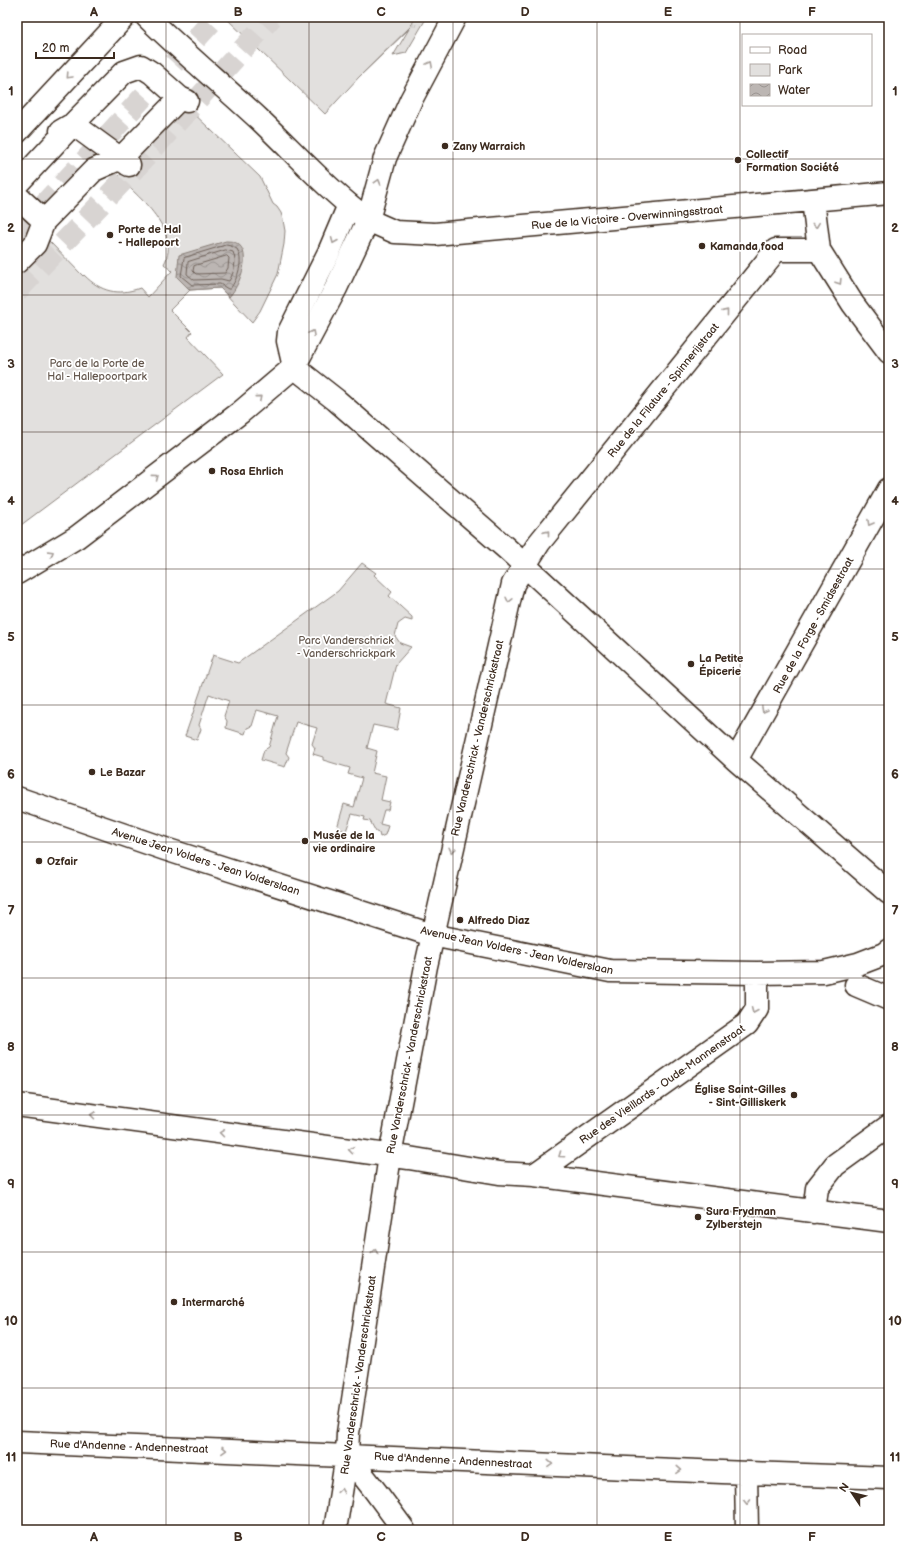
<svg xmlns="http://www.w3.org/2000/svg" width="906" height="1547" font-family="'Balsamiq Sans',sans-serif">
	<defs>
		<pattern id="grass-tufts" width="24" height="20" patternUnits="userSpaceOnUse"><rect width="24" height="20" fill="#e2e0de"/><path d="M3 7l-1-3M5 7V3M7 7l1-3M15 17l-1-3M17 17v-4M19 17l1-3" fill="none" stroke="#c3c0be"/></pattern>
		<pattern id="water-waves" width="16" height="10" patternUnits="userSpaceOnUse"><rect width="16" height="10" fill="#bcb6b3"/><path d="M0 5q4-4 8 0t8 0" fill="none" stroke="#9a9491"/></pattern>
	</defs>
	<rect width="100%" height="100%" fill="#fff"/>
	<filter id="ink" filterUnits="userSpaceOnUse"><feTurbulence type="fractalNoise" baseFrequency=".025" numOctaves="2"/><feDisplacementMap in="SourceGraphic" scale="8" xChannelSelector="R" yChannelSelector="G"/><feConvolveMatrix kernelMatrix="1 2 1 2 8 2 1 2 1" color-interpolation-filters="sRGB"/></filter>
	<g filter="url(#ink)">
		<path fill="url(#grass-tufts)" stroke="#8e857e" d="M411,17H427L406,53L393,56L409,29L359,77Z"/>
		<path fill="#e2e0de" stroke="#8e857e" d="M225,17H416L410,27L359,77L325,114Z
			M186,106L260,177L273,204L277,207L281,213L283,220L285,231L284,244L278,274L260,311L252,322L220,288L190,290L170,310L192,332L188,337L223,374L17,528V272L49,241L83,276L84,275C101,292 118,296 140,288L148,297L172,271L164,264C182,231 138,196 118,177Z
			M362,563L376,573L374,575L392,592L389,596L412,617V621L405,619L398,624L395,636L400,643L411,647L396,664L386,704L401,708L397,730L373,725L367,748L377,751L372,773L386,776L381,800L390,802L388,810H384L380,824L388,826L385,835L380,837L379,833L376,832L370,821L364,820L365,817L352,814L346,831L337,828L344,804L354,807L362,778L348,774L350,768L323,760V757L313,754L315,748L312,744L317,728L296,722L286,753L289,757L285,767L261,760L264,750L269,747L278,716L257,710L252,726L247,728L245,734L226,728L227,721L224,716L229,701L209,694L199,725L201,729L197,740L185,736L213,655L238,663L338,591Z"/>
		<path fill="url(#water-waves)" stroke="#887e77" d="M226,241C257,240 242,283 229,297L220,288L190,290L177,277L179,255Z"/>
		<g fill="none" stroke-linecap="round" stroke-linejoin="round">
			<path stroke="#6f625a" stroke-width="1" d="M226,245L231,246L237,249C244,261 238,278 230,289H228L220,284L192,285L181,276L184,258Z
				M226,250L233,252C237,261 234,273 229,281L221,279L194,280L187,274L188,262Z
				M227,256L229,258L228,268L225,273L196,274L193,271L194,266Z"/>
			<path stroke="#d8d4d2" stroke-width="22" stroke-dasharray="22 11" stroke-linecap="butt" d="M17,233L93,152L216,17
				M17,291L141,162L272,17"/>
			<g stroke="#3b2a1e" stroke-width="25">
				<path id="minor" d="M61,131L73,124L129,165
					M17,184L73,124L124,72L141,66L152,73L180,98
					M17,196L44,221
					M813,200L819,250L853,304L889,352
					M349,205L329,252L289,332L288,341L294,367L336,400L507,549L736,760L889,893
					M368,220L395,232L435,234L889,193
					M17,262L35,244L44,221L94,170L121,158L180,98L187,101
					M736,760L889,489
					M17,798L165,849L432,935L610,971L757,973L824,972L858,964L884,954L889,950
					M856,985L889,999
					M17,1105L409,1158L499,1173L534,1175L889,1221
					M534,1175L747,1024L757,1009V973
					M814,1212L817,1188L835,1165L889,1126
					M17,1442L722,1472L889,1478
					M347,1455L376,1492L404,1530
					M746,1473L747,1530
					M335,1530L347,1455L348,1433L390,1156L426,966L513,584L539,543L776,250H819"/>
			</g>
			<g stroke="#3b2a1e" stroke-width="25">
				<path id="major" d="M147,17C183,52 222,85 259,119C295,153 328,190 368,220
					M17,132L124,17
					M17,573L77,537L241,412L294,367L336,288L368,220L385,158L411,100L455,17"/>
			</g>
			<use href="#minor" stroke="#fff" stroke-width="22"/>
			<use href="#major" stroke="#fff" stroke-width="22"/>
		</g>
		<defs><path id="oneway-chevron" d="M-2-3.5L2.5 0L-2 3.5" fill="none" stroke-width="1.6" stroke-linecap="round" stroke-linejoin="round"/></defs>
		<g stroke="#a79f9a">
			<use href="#oneway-chevron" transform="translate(430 64) rotate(-62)"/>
			<use href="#oneway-chevron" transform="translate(69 76) rotate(133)"/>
			<use href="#oneway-chevron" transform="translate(378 182) rotate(-74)"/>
			<use href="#oneway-chevron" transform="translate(816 225) rotate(83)"/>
			<use href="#oneway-chevron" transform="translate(334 241) rotate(113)"/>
			<use href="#oneway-chevron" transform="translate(839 282) rotate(58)"/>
			<use href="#oneway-chevron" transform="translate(726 312) rotate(-51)"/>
			<use href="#oneway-chevron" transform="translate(312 333) rotate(-62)"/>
			<use href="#oneway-chevron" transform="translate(259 398) rotate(-41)"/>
			<use href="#oneway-chevron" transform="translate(156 477) rotate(-37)"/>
			<use href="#oneway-chevron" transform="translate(870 523) rotate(119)"/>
			<use href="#oneway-chevron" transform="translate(547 533) rotate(-51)"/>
			<use href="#oneway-chevron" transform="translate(51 553) rotate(-32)"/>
			<use href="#oneway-chevron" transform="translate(509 600) rotate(103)"/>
			<use href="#oneway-chevron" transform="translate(764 710) rotate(119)"/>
			<use href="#oneway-chevron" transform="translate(452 850) rotate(103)"/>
			<use href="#oneway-chevron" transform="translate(754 1011) rotate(113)"/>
			<use href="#oneway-chevron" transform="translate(93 1115) rotate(-172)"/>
			<use href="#oneway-chevron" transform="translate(222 1133) rotate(-172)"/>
			<use href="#oneway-chevron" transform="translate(351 1150) rotate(-172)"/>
			<use href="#oneway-chevron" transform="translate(561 1155) rotate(145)"/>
			<use href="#oneway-chevron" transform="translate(375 1252) rotate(-81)"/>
			<use href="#oneway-chevron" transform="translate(224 1450) rotate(2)"/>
			<use href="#oneway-chevron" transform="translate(550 1464) rotate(3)"/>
			<use href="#oneway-chevron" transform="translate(679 1470) rotate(3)"/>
			<use href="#oneway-chevron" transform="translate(341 1491) rotate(-81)"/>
			<use href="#oneway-chevron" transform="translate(747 1502) rotate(89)"/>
		</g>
	</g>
	<path fill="none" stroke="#3b2a1e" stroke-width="1" stroke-opacity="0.55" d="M166,17V1530M309,17V1530M453,17V1530M597,17V1530M740,17V1530M17,159H889M17,295H889M17,432H889M17,569H889M17,705H889M17,842H889M17,978H889M17,1115H889M17,1252H889M17,1388H889"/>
	<g fill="#3b2a1e" stroke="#fff" stroke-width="1.5">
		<circle cx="445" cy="146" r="4"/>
		<circle cx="738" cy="160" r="4"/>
		<circle cx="110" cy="235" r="4"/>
		<circle cx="702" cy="246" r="4"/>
		<circle cx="212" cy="471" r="4"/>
		<circle cx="691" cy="664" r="4"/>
		<circle cx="92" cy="772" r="4"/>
		<circle cx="305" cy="841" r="4"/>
		<circle cx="39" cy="861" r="4"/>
		<circle cx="460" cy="920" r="4"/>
		<circle cx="794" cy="1095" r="4"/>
		<circle cx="698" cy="1217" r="4"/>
		<circle cx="174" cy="1302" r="4"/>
	</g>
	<g text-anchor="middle" stroke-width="3.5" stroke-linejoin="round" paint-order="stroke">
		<g font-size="11" font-weight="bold" fill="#3b2a1e" stroke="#fff" text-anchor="start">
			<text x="453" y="150">Zany Warraich</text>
			<text x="746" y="158">Collectif<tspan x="746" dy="13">Formation Société</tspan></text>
			<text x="118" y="233">Porte de Hal<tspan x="118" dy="13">- Hallepoort</tspan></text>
			<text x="710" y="250">Kamanda food</text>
			<text x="220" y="475">Rosa Ehrlich</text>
			<text x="699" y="662">La Petite<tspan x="699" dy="13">Épicerie</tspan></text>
			<text x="100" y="776">Le Bazar</text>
			<text x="313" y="839">Musée de la<tspan x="313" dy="13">vie ordinaire</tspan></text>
			<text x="47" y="865">Ozfair</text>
			<text x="468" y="924">Alfredo Diaz</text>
			<text x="786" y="1093" text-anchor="end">Église Saint-Gilles<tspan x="786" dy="13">- Sint-Gilliskerk</tspan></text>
			<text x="706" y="1215">Sura Frydman<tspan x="706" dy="13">Zylberstejn</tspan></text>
			<text x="182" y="1306">Intermarché</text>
		</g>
		<g font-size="11" fill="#3b2a1e" stroke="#fff">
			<text transform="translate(627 217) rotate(-5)" y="4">Rue de la Victoire - Overwinningsstraat</text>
			<text transform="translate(663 390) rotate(-51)" y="4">Rue de la Filature - Spinnerijstraat</text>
			<text transform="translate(813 625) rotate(-61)" y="4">Rue de la Forge - Smidsestraat</text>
			<text transform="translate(477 738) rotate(-77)" y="4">Rue Vanderschrick - Vanderschrickstraat</text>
			<text transform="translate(206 861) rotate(18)" y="4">Avenue Jean Volders - Jean Volderslaan</text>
			<text transform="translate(517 950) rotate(12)" y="4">Avenue Jean Volders - Jean Volderslaan</text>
			<text transform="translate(409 1055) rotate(-79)" y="4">Rue Vanderschrick - Vanderschrickstraat</text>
			<text transform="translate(662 1084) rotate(-35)" y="4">Rue des Vieillards - Oude-Mannenstraat</text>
			<text transform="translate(358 1375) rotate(-82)" y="4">Rue Vanderschrick - Vanderschrickstraat</text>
			<text transform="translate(129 1446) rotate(2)" y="4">Rue d'Andenne - Andennestraat</text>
			<text transform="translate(453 1460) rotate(3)" y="4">Rue d'Andenne - Andennestraat</text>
		</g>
		<g font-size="11" fill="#65584e" stroke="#fff">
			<text x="97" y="367">Parc de la Porte de<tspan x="97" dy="13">Hal - Hallepoortpark</tspan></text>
			<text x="346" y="644">Parc Vanderschrick<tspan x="346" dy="13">- Vanderschrickpark</tspan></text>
		</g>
	</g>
	<rect width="906" height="1547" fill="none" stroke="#fff" stroke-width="44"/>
	<rect x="742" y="34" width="130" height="72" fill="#ffffff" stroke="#b1aaa5"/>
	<rect x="750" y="47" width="20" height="6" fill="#ffffff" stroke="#b1aaa5"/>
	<text x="778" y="54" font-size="12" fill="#3b2a1e">Road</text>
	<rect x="750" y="64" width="20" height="12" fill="#e2e0de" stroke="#b1aaa5"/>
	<text x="778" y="74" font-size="12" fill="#3b2a1e">Park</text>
	<rect x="750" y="84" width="20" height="12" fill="url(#water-waves)" stroke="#b1aaa5"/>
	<text x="778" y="94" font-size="12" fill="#3b2a1e">Water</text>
	<g transform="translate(852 1493) rotate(305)" stroke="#ffffff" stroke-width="3" paint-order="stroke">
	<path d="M0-3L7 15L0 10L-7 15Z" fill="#3b2a1e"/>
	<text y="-6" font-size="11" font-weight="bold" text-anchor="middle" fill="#3b2a1e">N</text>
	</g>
	<path d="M36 52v6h78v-6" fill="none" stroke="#3b2a1e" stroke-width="2"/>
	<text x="42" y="52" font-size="12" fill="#3b2a1e" stroke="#ffffff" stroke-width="3" paint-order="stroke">20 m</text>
	<rect x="22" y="22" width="862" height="1503" fill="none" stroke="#3b2a1e" stroke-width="1.5"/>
	<g font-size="13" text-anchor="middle" font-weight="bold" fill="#3b2a1e">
		<text x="94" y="16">A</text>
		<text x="238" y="16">B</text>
		<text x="381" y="16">C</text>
		<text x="525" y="16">D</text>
		<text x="668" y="16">E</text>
		<text x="812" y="16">F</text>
		<text x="11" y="95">1</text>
		<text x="895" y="95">1</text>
		<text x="11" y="232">2</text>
		<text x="895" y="232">2</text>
		<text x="11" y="368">3</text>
		<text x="895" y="368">3</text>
		<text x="11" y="505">4</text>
		<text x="895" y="505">4</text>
		<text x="11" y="641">5</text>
		<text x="895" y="641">5</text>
		<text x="11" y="778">6</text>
		<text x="895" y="778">6</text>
		<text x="11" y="915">7</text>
		<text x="895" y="915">7</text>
		<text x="11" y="1051">8</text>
		<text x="895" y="1051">8</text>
		<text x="11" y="1188">9</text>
		<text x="895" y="1188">9</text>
		<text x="11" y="1325">10</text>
		<text x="895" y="1325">10</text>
		<text x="11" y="1461">11</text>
		<text x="895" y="1461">11</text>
		<text x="94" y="1541">A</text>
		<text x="238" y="1541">B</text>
		<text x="381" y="1541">C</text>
		<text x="525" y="1541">D</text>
		<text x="668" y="1541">E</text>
		<text x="812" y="1541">F</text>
	</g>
</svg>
